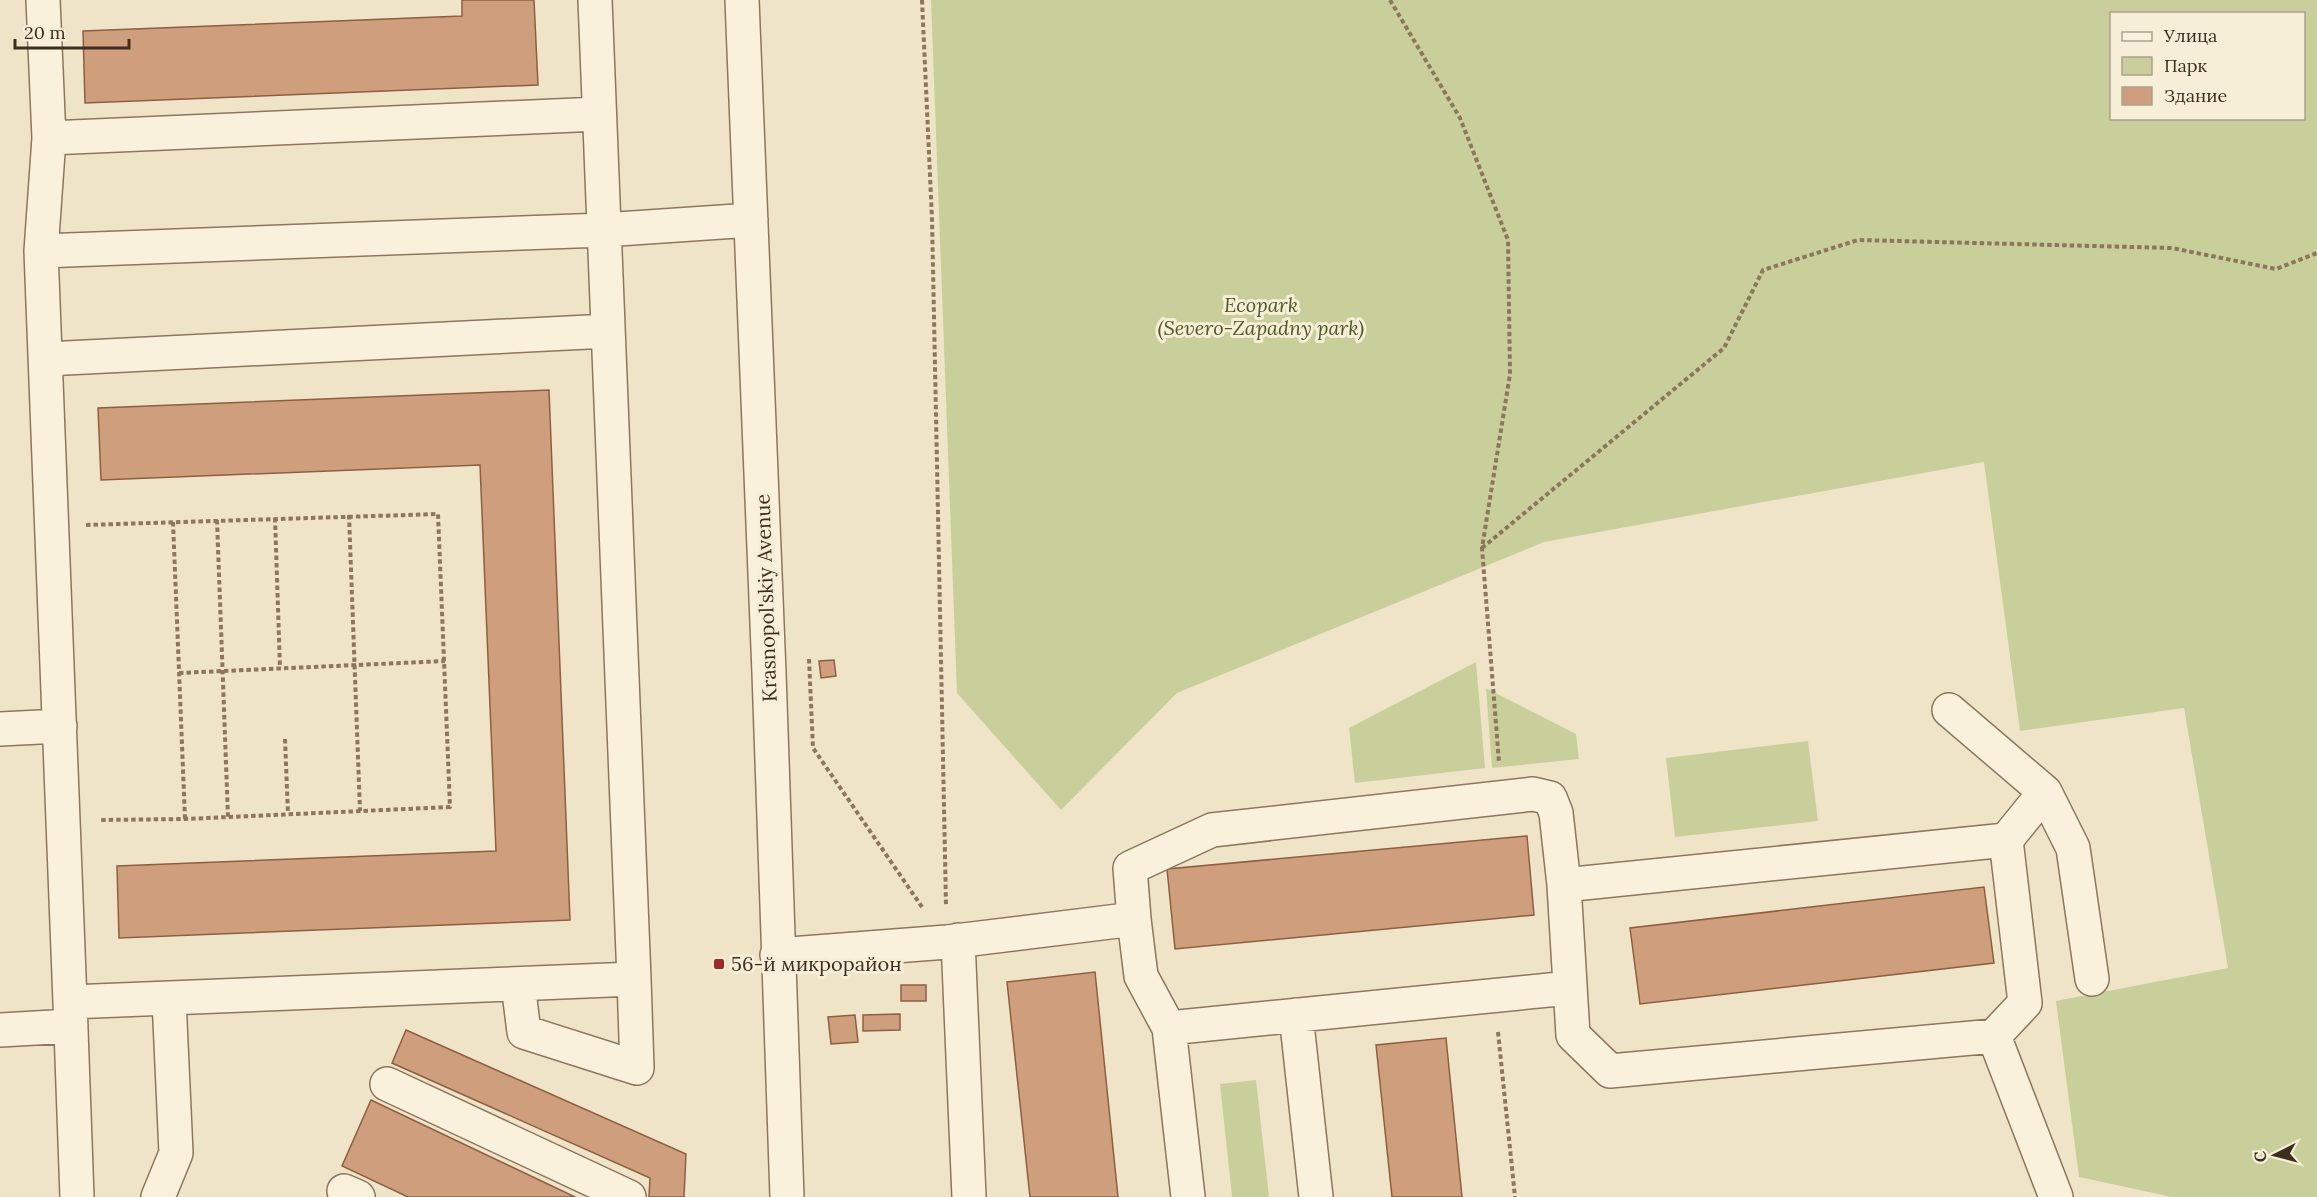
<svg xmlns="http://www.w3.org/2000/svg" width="2317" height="1197" font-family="Lora,serif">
	<rect width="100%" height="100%" fill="#f0e4c8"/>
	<path fill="#c9cf9b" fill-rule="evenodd" d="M931,0H2317V1197H2172L2079,1177L2056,1001L2228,968L2184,708L2020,731L1984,462L1544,542L1177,693L1061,810L957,693ZM2112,14H2304V118H2112Z
		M1476,662L1485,768L1355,783L1349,728Z
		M1486,688L1576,734L1579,759L1492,768Z
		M1808,741L1818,821L1675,837L1666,758Z
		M1256,1080L1269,1197H1232L1220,1084Z"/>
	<path fill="#cf9f7d" stroke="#8d5f41" stroke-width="1.5" d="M462,0H534L538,85L85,103L83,31L462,16Z
		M549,390L570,920L119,938L117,866L496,851L480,465L101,480L98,408Z
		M834,660L836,676L821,678L819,661Z
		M1527,836L1534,915L1175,949L1167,869Z
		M1984,887L1994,963L1640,1004L1630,928Z
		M1095,972L1118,1197H1030L1007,982Z
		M901,985H926V1001H901Z
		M900,1014V1030L863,1031V1015Z
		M855,1015L858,1042L831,1044L828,1017Z
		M406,1030L686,1154L684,1197H649L650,1178L392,1063Z
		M1446,1038L1462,1197H1392L1376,1045Z
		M371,1100L575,1197H408L342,1166Z"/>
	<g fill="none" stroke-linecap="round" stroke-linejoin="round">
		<g stroke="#8d765c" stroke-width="36">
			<path id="minor" d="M43,0L49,138L41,251L70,1002
				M742,0L769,673L787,1197
				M49,138L599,114
				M41,251L603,230L751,220
				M46,359L608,331
				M1949,710L2045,792L2073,848L2092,979
				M0,729L60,726
				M2006,840L2045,792
				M1564,885L2006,840L2025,1003L1994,1036
				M1134,919L1141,976L1169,1028L1569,988
				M958,940L969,1197
				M777,955L947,942L1134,919L1130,868L1212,830L1533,794L1550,798L1556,813L1564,885L1573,1035L1610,1071L1994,1036L2056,1197
				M518,984L524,1032L637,1068L634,979
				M1296,1015L1316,1197
				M1169,1028L1188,1197
				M0,1030L71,1026
				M387,1084L629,1197
				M344,1191L358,1197
				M77,1197L70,1002L634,979L595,0
				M158,1197L176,1153L169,999"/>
		</g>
		<path stroke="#8d765c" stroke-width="4" stroke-dasharray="4.5 3" stroke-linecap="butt" d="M922,0L932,219L946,905
			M1390,0L1460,118L1508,240L1510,374L1482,548L1499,762
			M349,515L360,811
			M275,518L280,668
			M217,520L228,817
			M173,522L185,819
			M86,525L438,514L450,807L185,819L99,820
			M1482,548L1724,348L1763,270L1858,240L2172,248L2276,269L2317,253
			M809,659L813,748L922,907
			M179,673L445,661
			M285,739L288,814
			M1498,1032L1515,1197"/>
		<use href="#minor" stroke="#faf1dc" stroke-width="33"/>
	</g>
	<rect fill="#9e2a2b" stroke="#f7eed8" stroke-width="2" x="713" y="958" width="12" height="12" rx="3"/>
	<g text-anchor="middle" stroke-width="6" stroke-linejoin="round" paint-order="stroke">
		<g font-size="20" font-style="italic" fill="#4d5a26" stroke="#f7eed8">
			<text x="1261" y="312">Ecopark<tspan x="1261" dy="23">(Severo-Zapadny park)</tspan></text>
		</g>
		<g font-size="20" fill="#3d2e20" stroke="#f7eed8">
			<text transform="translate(766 598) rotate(-92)" y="7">Krasnopol'skiy Avenue</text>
		</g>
		<g font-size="20" fill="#3d2e20" stroke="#f7eed8" text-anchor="start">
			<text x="731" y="971">56-й микрорайон</text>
		</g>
	</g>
	<rect x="2110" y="12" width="195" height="108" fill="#f7eed8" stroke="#ada18e" stroke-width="1.5"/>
	<rect x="2122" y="32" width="30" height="9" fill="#faf1dc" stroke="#ada18e" stroke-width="1.5"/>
	<text x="2164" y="42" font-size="18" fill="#3d2e20">Улица</text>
	<rect x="2122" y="57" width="30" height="18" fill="#c9cf9b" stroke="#ada18e" stroke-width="1.5"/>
	<text x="2164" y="72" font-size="18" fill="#3d2e20">Парк</text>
	<rect x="2122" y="87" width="30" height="18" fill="#cf9f7d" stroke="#ada18e" stroke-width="1.5"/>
	<text x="2164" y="102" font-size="18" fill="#3d2e20">Здание</text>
	<g transform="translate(2275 1155) rotate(264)" stroke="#f7eed8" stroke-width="4.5" paint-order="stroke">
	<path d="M0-4.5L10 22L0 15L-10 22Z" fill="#3d2e20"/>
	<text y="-9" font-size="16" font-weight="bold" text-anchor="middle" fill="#3d2e20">С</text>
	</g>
	<path d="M15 39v9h114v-9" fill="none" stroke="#3d2e20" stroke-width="3"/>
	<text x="24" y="39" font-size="18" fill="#3d2e20" stroke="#f7eed8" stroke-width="4.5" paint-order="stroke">20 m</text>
</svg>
